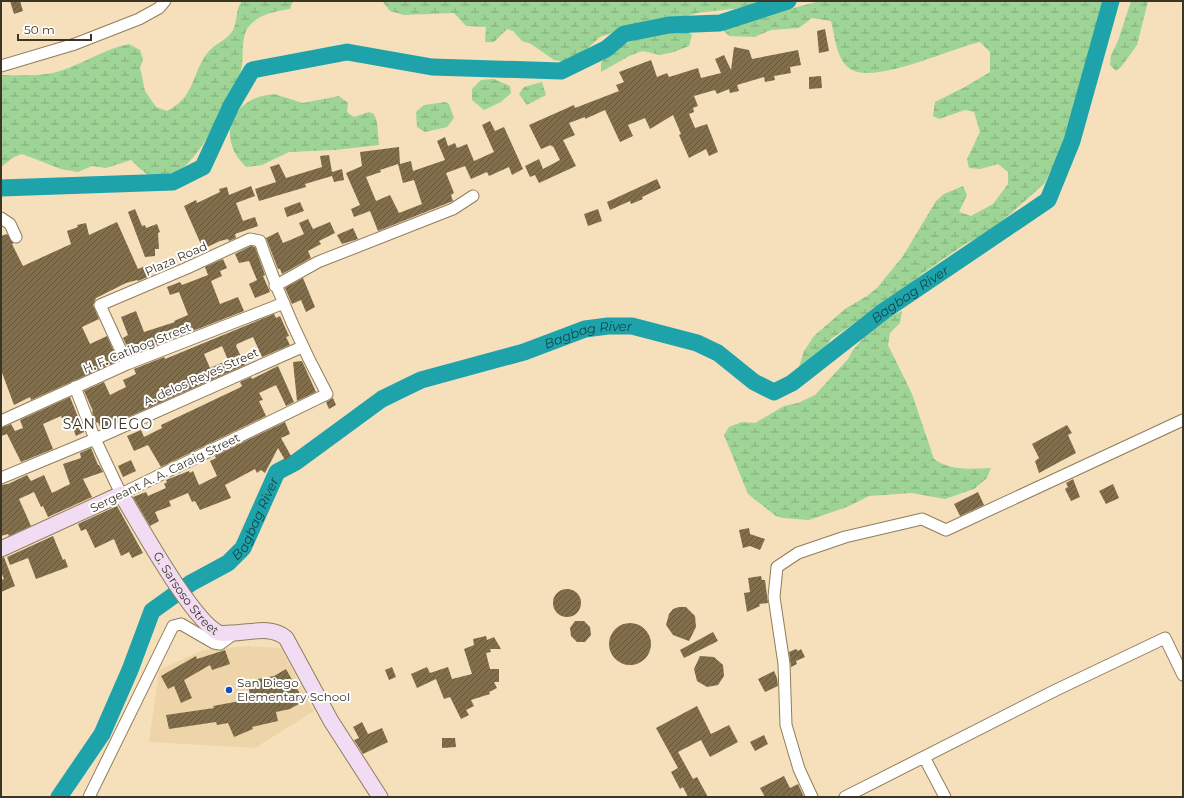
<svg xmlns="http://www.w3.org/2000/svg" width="1184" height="798" font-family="Montserrat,sans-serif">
	<defs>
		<pattern id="wetland-marsh" width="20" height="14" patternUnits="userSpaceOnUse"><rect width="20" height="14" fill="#9ed496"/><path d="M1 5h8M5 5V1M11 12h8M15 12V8" fill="none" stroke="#82ad7a"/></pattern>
		<pattern id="building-hatch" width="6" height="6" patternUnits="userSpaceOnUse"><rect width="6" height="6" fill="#816e4d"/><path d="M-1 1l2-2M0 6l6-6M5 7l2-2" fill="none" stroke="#65563c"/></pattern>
	</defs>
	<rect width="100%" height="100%" fill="#f5e0bb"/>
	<path fill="#eed5a9" d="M248,646L281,648L314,711L255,748L149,742L159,670L203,650Z"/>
	<path fill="url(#wetland-marsh)" d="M242,1H293L290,9C273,12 257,14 247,29C240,42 245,61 240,74C238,81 233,87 230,93C217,118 190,187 152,176C144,174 137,165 131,160L106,168L92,166L78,172L61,169L22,154L14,157L1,167V75C20,75 41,77 60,71C83,64 104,49 129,44L140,50L143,59L140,68L145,91L156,107L167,111C198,96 191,68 212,48C219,42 228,39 233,30C238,21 235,9 242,1Z
		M384,1H766L741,8L697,13L674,20L634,25L600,37L579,56L567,62L554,60L531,44L522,41L513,31L507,29L494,42H485L486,27L466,26L454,13L404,15L390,11L383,2Z
		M820,1H1104L1088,55L1080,113L1044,184L991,231L965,244L923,273L898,294L831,339L811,371L798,370L804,351L814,336L845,309L867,296L877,288L903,256L936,201L944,194L963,186L967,195L959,212L971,216L993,204L1008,184V172L998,164L980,169L969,168L967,159L980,132L974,112L965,110L939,119L933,116L935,102L965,87L990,72V52L980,42C951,48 875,85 850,69C836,59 835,36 831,21L812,18L799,28L771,30L754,37L729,36L724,31L729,25Z
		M1131,1H1148L1137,45L1121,67L1116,71L1110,65L1111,55L1118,41Z
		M686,29L692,35L689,46L674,52L660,55L643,51L631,55L601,72V63C620,38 657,34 686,29Z
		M494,79L510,86L511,93L501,102L484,110L472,100V89L481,80Z
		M542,82L546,95L527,105L519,94L524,87Z
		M274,94L303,103L339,96L348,103L347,112L354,117L369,112L374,114L377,122L379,145L335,150L289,152L262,165L246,167C214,136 233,97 274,94Z
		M445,102L449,104L454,118L447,127L425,132L417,127L416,112L424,105Z
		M902,311L900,323L890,333L888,345L912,394L934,459C951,471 971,469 991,468L987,478L974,489L945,499L912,493L869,496L847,507L809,520L783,518L776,516L748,494L724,435L729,427L742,422L755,423L784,406L798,403L815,395L848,359L853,350L872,328L882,320Z"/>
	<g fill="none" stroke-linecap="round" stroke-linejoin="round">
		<g stroke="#1ea3ab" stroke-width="17">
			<path d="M1,188L173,182L203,167L231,106L252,70L347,52L432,67L561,71L606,49L624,34L669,25L720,23L788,1"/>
			<path id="s1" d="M59,797L102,734L130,670L152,611L191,583L228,563L243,548L277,472L296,462L382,399L421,380L524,352L585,329L608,326H632L697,343L718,353L754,382L774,392L792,383L884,311L1048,200L1072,141L1111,1"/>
		</g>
	</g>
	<path fill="url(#building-hatch)" fill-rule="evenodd" d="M10,1H20L23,11L14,14Z
		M825,29L829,51L819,53L817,31Z
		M734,47L749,50L752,59L798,50L801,65L790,67L791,73L774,76L775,80L765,82L764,77L737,85L739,91L730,93L729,89L717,94L715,90L694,96L698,106L693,108L694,112L689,114L695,128L707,124L718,152L709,156L706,149L689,158L679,135L681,134L673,115L650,129L645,118L628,125L633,136L620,142L605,110L585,119V117L569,123L575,135L563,140L576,166L539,183L535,175L530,177L525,166L539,159L543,169L560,160L553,146L552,147L551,145L541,149L529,125L574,105L575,108L619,91L616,85L624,82L619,72L651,60L657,77L667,73L669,77L698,68L701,78L721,73L715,59L724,55L731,70Z
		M821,76L822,88L809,89V77Z
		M490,121L495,131L504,127L523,169L512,175L509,167L489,176L487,172L471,179L465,166L446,173L454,193L451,195L453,201L378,231L370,211L354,217L351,209L360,205L346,173L362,166L360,152L399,147L400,164L411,161L413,171L445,160L437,141L445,137L448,146L455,143L457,148L467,144L474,161L494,152L482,125ZM398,164L403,183L414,180L422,204L399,213L390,195L376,201L366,177L381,172L380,170Z
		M329,155L332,172L342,169L344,180L334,182L332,176L305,184L306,187L259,201L255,189L276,182L270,167L279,164L286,178L322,167L320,156Z
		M657,179L661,188L642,197L643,199L631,204L630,201L610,210L607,202Z
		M251,186L255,196L236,203L243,221L255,217L258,226L235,234L236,238L229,241L228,239L220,241L203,249L184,206L196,200L197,203L220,192L219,189L227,187L229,195Z
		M300,202L304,211L287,217L284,208Z
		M135,209L142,226L145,225L146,228L157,224L160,232L158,233L159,249H155V256L145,257L128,212Z
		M598,209L602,221L588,226L584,214Z
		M308,219L313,229L330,222L335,233L319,241L321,244L308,251L311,258L282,274L280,269H278L266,238L278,232L283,243L295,238L304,234L299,223Z
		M117,222L138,269L145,266L150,276L138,281L137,280L126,283L96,298L93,305L99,319L82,327L90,344L107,336L118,361L31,400L30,397L14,405L1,370V236L7,234L14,243L12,244L23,266L71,244L67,231L78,227L77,225L86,223L89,235Z
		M353,228L358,239L342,244L337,235Z
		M251,246L255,247L265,275L263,276L270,292L255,298L249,284L257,280L249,261L239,263L235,254Z
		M223,259L227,268L220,271L222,276L211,281L220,304L238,297L244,311L131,355L123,338L128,335L121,317L136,311L144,332L175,322L174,321L188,315L179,292L170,295L167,287L180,282L182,285L208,275L205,267Z
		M303,278L315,307L306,312L301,300L292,304L285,288Z
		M274,314L276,318L280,316L289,336L286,337L290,345L262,357L253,337L237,344L236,346L245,365L101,429L98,422L96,423L92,412L93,411L84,391L104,382L110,395L126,387L123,380L136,374L134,369L164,357L165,359ZM222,346L228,360L210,368L204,354Z
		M302,361L316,392L297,401L293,362Z
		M278,366L294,402L286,406L276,385L259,393L263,400L259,401L266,416L161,467L148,445L134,451L127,436L141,430L144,437L162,428L161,425L239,388L242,386L240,382L251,377L252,379Z
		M70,397L84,432L76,436L70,421L64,423L61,416L43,424L53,449L21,462L7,434L1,436V428L11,424L15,431L23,428L20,420Z
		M333,398L336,405L329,409L326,402Z
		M285,422L290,434L281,438L291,456L285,460L278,448L265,473L261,470L257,473L255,469L225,485L231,498L200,510L195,501L192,502L188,493L169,501L171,506L155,512L159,521L150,526L133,497L146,492L148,496L166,488L164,484L167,482L166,480L189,471L190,473L193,471L199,485L217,476L210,461L216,458L215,456Z
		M1067,425L1072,433L1068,435L1076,453L1039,473L1035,461L1039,458L1032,444Z
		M91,448L98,465H99L103,472L83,479L92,497L48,517L43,506L41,507L34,492L19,499L31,526L9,536L8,534L1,536V485L8,484L27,475L31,481L44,475L52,493L70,484L63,464L81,458L80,453Z
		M131,460L136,471L123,477L118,466Z
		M1073,479L1080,497L1071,501L1065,489L1068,487L1066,483Z
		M1113,484L1119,498L1106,504L1099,491Z
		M978,492L984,505L960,516L954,504Z
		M117,506L143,553L132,558L129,552L121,556L114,539L95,548L86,529L81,531L78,524Z
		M749,528L750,534L765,539L760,550L750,546L743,548L739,530Z
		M53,536L63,560L65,559L68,567L36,579L28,558L10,565L7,557Z
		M4,557L15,586L1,592V580L4,579L1,572V558Z
		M761,576L762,580H765L768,603L759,604L760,606L747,612L744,593L750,592L748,578Z
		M553 603a14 14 0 1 1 28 0a14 14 0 1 1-28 0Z
		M679,607H686L695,616L696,627L689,641L673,635L666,625L669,614L673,609Z
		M575,621H584L590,627L591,635L585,642H577L571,636L570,628Z
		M609 644a21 21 0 1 1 42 0a21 21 0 1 1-42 0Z
		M713,632L718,641L684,658L680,650Z
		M486,636L487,640L494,637L501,649H490L491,652L486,653L490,669H499V682H494L497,688L489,692L490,694L471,700L474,706L466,710L469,715L461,719L450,697L444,699L436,679L417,688L411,674L427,667L430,673L448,667L452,679L472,674L464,649L474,645L473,639Z
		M796,649L798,651L801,649L805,657L796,661L797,664L791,667L789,652Z
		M225,650L230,664L212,670L210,665L184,680L192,698L181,703L174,686L168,689L161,676L196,656L197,659Z
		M700,656L714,657L723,665L724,676L718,685L707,687L697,681L694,669Z
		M392,667L396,677L389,680L385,670Z
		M286,669L304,701L290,709L276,712L278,721L252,727L253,729L234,737L228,723L217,725L216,722L169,729L166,715L214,708L213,706L251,699L247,681L274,676Z
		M774,671L777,678L778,686L765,692L758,679Z
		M697,706L711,734L729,725L738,742L710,757L701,740L678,752L693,779L697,777L708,797H688L683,787L680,789L671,772L678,768L656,728Z
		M362,722L368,734L382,728L388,742L363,754L354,740L359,738L353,727Z
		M764,735L768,744L755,751L750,742Z
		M442,738H455L456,747L442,748Z
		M784,776L790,788L798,784L804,797H765L760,788Z"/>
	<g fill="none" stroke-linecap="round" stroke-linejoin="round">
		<g stroke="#917d5b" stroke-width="13">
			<path id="street" d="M1,66L75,44L139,19L159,8L165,1
				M1,218L10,224L16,237
				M275,286L318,262L453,209L473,196
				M75,387L95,439L121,494L327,394C300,344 278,294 260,241L250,239L187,268L100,305L127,364
				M1,421L127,364L284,303
				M1,478L95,439L302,347
				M924,757L945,797
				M89,797L173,626L181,624L214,643L220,644L235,633
				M812,797L799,769L786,725L784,664L774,597L777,567L798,553L845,537L922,519L946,530L1183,420
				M845,797L1056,690L1165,638L1183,675"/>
		</g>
		<g stroke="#917d5b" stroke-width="17">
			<g id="secondary">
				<path id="s2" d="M1,549L121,494C139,523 192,621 219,633C222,634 227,633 231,633C250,633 270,625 286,638L331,721L380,797"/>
			</g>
		</g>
		<use href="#street" stroke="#fff" stroke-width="11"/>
		<use href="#secondary" stroke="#f1dcf4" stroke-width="15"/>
	</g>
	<circle fill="#144eba" stroke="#fff" stroke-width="1.5" cx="229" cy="690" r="4"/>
	<g text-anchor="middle" stroke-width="4" stroke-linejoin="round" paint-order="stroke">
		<g font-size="12" fill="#3c3425" stroke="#fff">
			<text transform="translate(176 259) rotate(-24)" y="4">Plaza Road</text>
			<text transform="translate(137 348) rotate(-22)" y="4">H. F. Catibog Street</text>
			<text transform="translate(201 377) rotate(-24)" y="4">A. delos Reyes Street</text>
			<text transform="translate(165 473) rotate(-26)" y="4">Sergeant A. A. Caraig Street</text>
			<text dy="4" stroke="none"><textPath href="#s2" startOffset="251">G. Sarsoso Street</textPath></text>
		</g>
		<g font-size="12" fill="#3c3425" stroke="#fff" text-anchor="start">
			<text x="237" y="687">San Diego<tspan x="237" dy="14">Elementary School</tspan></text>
		</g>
		<g font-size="13" font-style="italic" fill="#12474b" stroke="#fff">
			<text dy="5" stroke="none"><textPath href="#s1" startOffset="1121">Bagbag River</textPath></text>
			<text dy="5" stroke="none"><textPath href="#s1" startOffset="749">Bagbag River</textPath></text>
			<text dy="5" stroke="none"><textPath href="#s1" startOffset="352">Bagbag River</textPath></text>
		</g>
		<g font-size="14" letter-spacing="1" fill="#3c3425" stroke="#fff">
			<text x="108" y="429">SAN DIEGO</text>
		</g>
	</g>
	<rect width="1184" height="798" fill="none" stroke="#3c3425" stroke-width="4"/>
	<path d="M18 34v6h73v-6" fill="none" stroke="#3c3425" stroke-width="2"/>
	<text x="24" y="34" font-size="12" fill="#3c3425" stroke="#ffffff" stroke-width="3" paint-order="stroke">50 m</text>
</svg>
